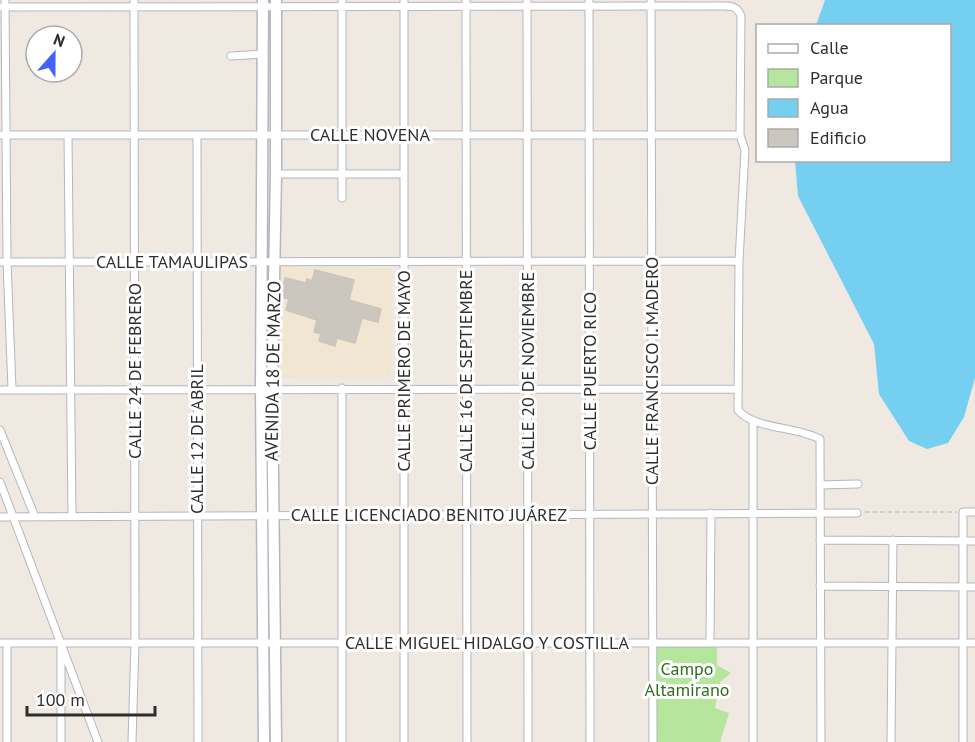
<svg xmlns="http://www.w3.org/2000/svg" width="975" height="742" font-family="'PT Sans',sans-serif">
	<rect width="100%" height="100%" fill="#efe9e1"/>
	<path fill="#f0e6d1" d="M279,266L392,268L391,377L279,378Z"/>
	<path fill="#b6e59e" d="M654,645H717V665L731,673L720,682L715,708L729,713L720,742H655Z"/>
	<path fill="#75cff0" d="M825,0H975V378L964,417L948,443L927,449L909,441L879,394L874,344L798,196L795,161L950,160V26L816,25Z"/>
	<path fill="#cbc7bf" stroke="#cbc5ba" stroke-width="1.5" d="M315,270L354,280L349,300L381,309L378,322L362,318L355,343L337,338L335,346L319,341L321,334L314,332L317,320L286,310L289,299L281,297L285,278L306,283L307,279L312,281Z"/>
	<g fill="none" stroke-linecap="round" stroke-linejoin="round">
		<g stroke="#b4b7c1" stroke-width="9">
			<path id="street" d="M5,0L7,262L12,389
				M342,0V198
				M404,0V742
				M466,0L467,742
				M527,0L528,742
				M589,0L590,742
				M651,0L653,742
				M0,7L719,6C730,6 737,5 741,16L740,135L745,150L739,261L738,410C753,429 795,426 820,439L821,742
				M231,56L263,54
				M0,135H740
				M68,135L72,517
				M197,135L198,742
				M276,174H404
				M0,262L739,261
				M342,388V742
				M0,390L738,389
				M753,423V742
				M0,430L35,517
				M0,482L98,742
				M820,485L858,484
				M0,517L857,513
				M820,540L975,541
				M820,586L975,587
				M0,643H975
				M710,643L711,513
				M7,742V643
				M61,742V649
				M132,742L135,643L134,0
				M891,742L893,540
				M963,742V512H975"/>
		</g>
		<g stroke="#b4b7c1" stroke-width="13">
			<path id="secondary" d="M263,0L261,389L264,742
				M276,0V174L272,388L276,742"/>
		</g>
		<path stroke="#c9c9c9" stroke-width="1.5" stroke-dasharray="4.5 3" stroke-linecap="butt" d="M865,512H957"/>
		<use href="#street" stroke="#fff" stroke-width="7"/>
		<use href="#secondary" stroke="#fff" stroke-width="10"/>
	</g>
	<g text-anchor="middle" stroke-width="6" stroke-linejoin="round" paint-order="stroke">
		<g font-size="18" fill="#2e2e2e" stroke="#fff">
			<text x="370" y="141">CALLE NOVENA</text>
			<text x="172" y="268">CALLE TAMAULIPAS</text>
			<text transform="translate(135 371) rotate(-90)" y="6">CALLE 24 DE FEBRERO</text>
			<text transform="translate(273 371) rotate(-89)" y="6">AVENIDA 18 DE MARZO</text>
			<text transform="translate(404 371) rotate(-90)" y="6">CALLE PRIMERO DE MAYO</text>
			<text transform="translate(466 371) rotate(-90)" y="6">CALLE 16 DE SEPTIEMBRE</text>
			<text transform="translate(528 371) rotate(-90)" y="6">CALLE 20 DE NOVIEMBRE</text>
			<text transform="translate(590 371) rotate(-90)" y="6">CALLE PUERTO RICO</text>
			<text transform="translate(652 371) rotate(-90)" y="6">CALLE FRANCISCO I. MADERO</text>
			<text transform="translate(197 439) rotate(-90)" y="6">CALLE 12 DE ABRIL</text>
			<text x="429" y="521">CALLE LICENCIADO BENITO JUÁREZ</text>
			<text x="487" y="649">CALLE MIGUEL HIDALGO Y COSTILLA</text>
		</g>
		<g font-size="18" fill="#2c6e1b" stroke="#fff">
			<text x="687" y="675">Campo<tspan x="687" dy="21">Altamirano</tspan></text>
		</g>
	</g>
	<rect x="756" y="24" width="195" height="138" fill="#ffffff" stroke="#ababab" stroke-width="1.5"/>
	<rect x="768" y="44" width="30" height="9" fill="#ffffff" stroke="#ababab" stroke-width="1.5"/>
	<text x="810" y="54" font-size="18" fill="#2e2e2e">Calle</text>
	<rect x="768" y="69" width="30" height="18" fill="#b6e59e" stroke="#ababab" stroke-width="1.5"/>
	<text x="810" y="84" font-size="18" fill="#2e2e2e">Parque</text>
	<rect x="768" y="99" width="30" height="18" fill="#75cff0" stroke="#ababab" stroke-width="1.5"/>
	<text x="810" y="114" font-size="18" fill="#2e2e2e">Agua</text>
	<rect x="768" y="129" width="30" height="18" fill="#cbc7bf" stroke="#ababab" stroke-width="1.5"/>
	<text x="810" y="144" font-size="18" fill="#2e2e2e">Edificio</text>
	<g transform="translate(54 54) rotate(21)"><circle r="28" fill="#ffffff" stroke="#ababab" stroke-width="1.5"/>
	<path d="M0-4.5L10 22L0 15L-10 22Z" fill="#4264fb"/>
	<text y="-9" font-size="16" font-weight="bold" text-anchor="middle" fill="#2e2e2e">N</text>
	</g>
	<path d="M27 706v9h128v-9" fill="none" stroke="#2e2e2e" stroke-width="3"/>
	<text x="36" y="706" font-size="18" fill="#2e2e2e" stroke="#ffffff" stroke-width="4.5" paint-order="stroke">100 m</text>
</svg>
